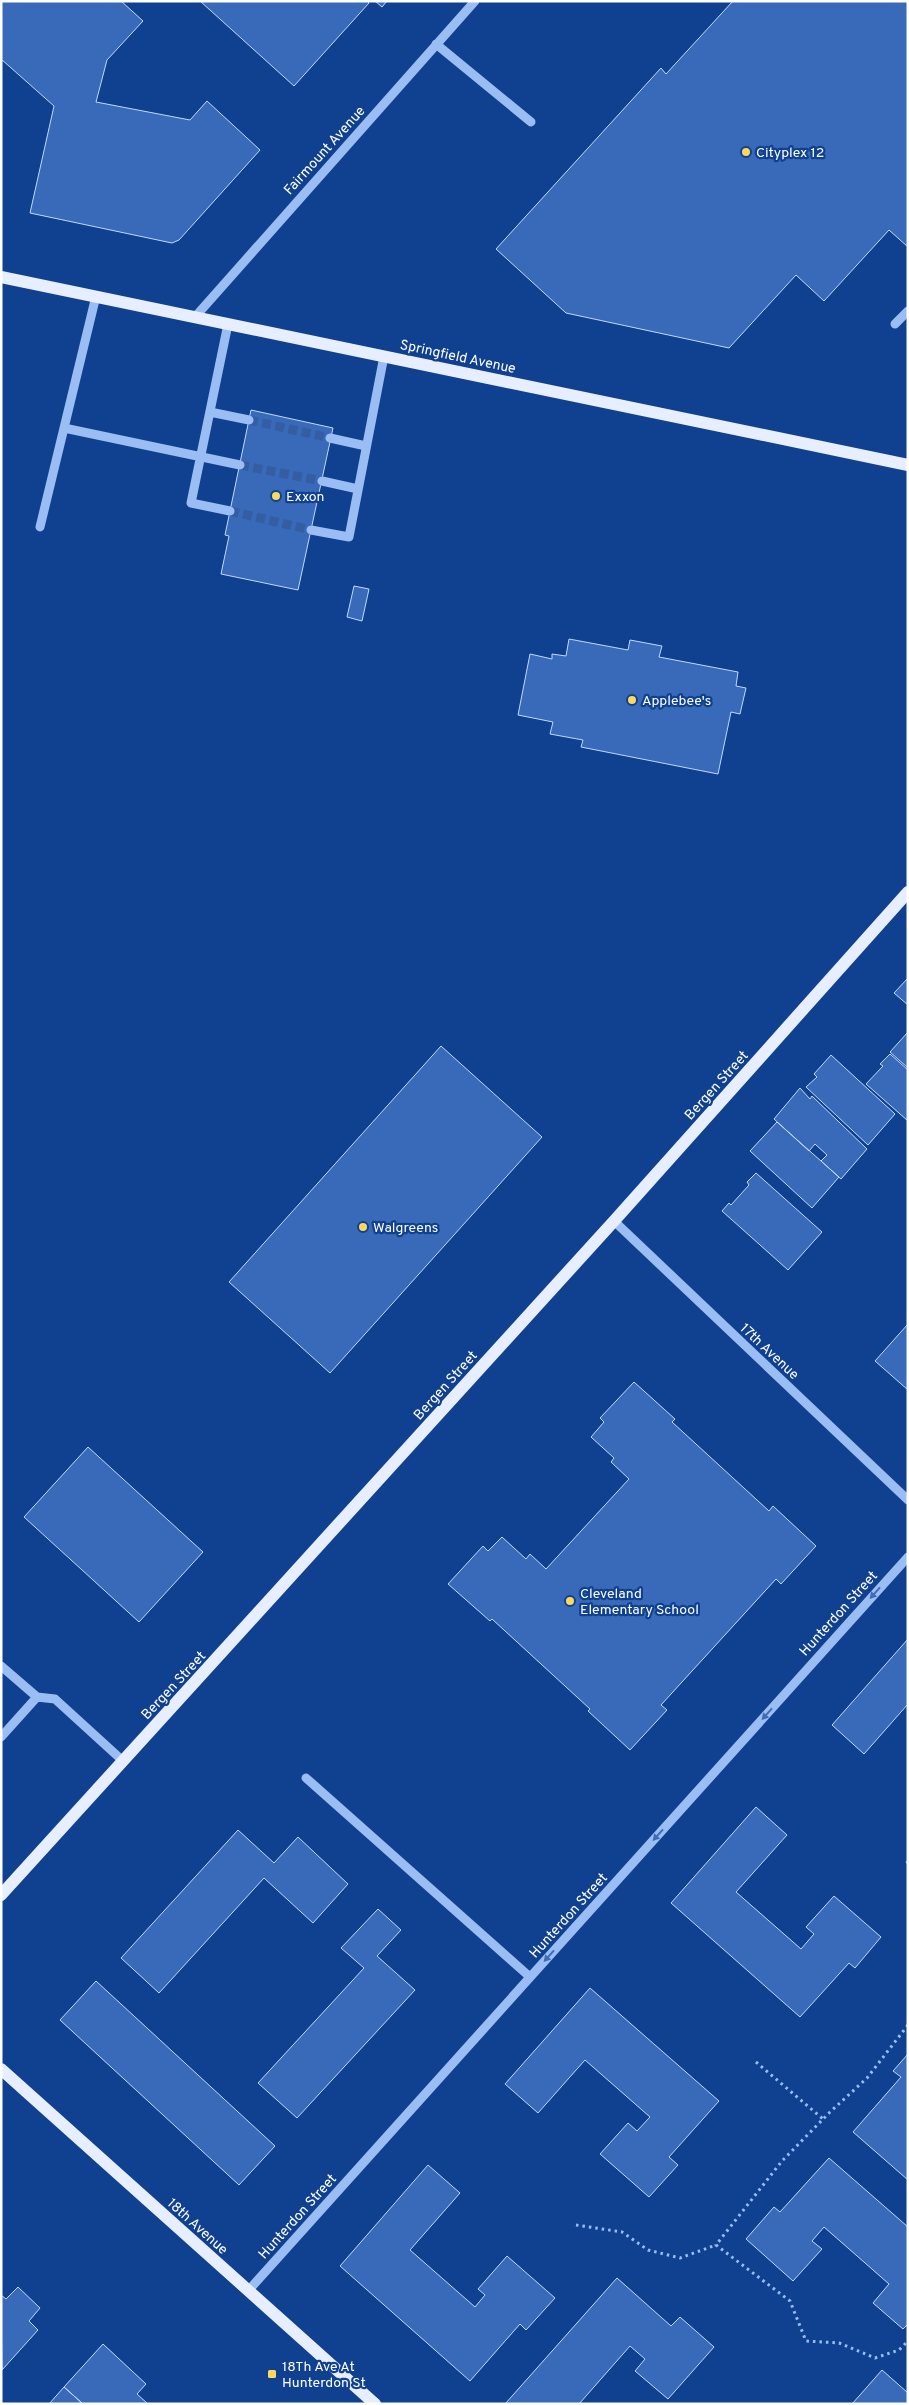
<svg xmlns="http://www.w3.org/2000/svg" width="909" height="2405" font-family="Overpass,sans-serif">
	<rect width="100%" height="100%" fill="#104190"/>
	<path fill="#386ab9" stroke="#c1d9fd" d="M1,1H121L143,21L107,60L96,102L190,120L207,101L260,150L179,240L172,243L30,213L54,106L1,59Z
		M200,1H367L369,3L294,86Z
		M375,1H387L382,7Z
		M733,1H908V247L889,230L824,301L796,275L729,348L566,313L496,249L661,68L666,74Z
		M251,410L333,428L298,590L221,574L229,536L225,535Z
		M354,586L369,589L362,621L347,617Z
		M569,639L628,650L630,640L662,646L659,657L738,672L736,686L746,688L740,714L731,712L718,774L581,747L583,740L550,734L553,722L518,715L530,654L552,659V654L566,656Z
		M908,978V1005L894,993Z
		M908,1032V1068L890,1052Z
		M441,1046L542,1137L330,1373L229,1282Z
		M890,1054L908,1070V1121L866,1084L883,1066L880,1064Z
		M831,1055L895,1114L868,1145L806,1087L817,1077L814,1074Z
		M800,1088L810,1099L812,1096L867,1149L841,1179L821,1161L827,1155L815,1144L809,1151L774,1119Z
		M777,1122L839,1177L812,1208L750,1151Z
		M756,1173L822,1232L788,1270L722,1211L729,1203L731,1205L749,1185L747,1182Z
		M908,1324V1390L875,1361Z
		M634,1382L675,1419L672,1422L769,1511L773,1506L816,1546L781,1584L776,1579L661,1705L667,1710L630,1750L588,1711L590,1709L492,1619L490,1621L448,1584L483,1546L488,1551L502,1537L526,1559L530,1554L546,1569L629,1479L611,1462L614,1458L591,1437L604,1422L600,1418Z
		M88,1447L203,1552L139,1622L24,1517Z
		M908,1639V1704L864,1754L832,1725Z
		M756,1807L787,1835L736,1892L801,1949L814,1934L806,1927L834,1896L881,1937L855,1968L849,1963L800,2017L671,1903Z
		M238,1830L274,1863L298,1837L348,1884L313,1923L264,1878L159,1993L121,1958Z
		M378,1909L401,1930L377,1956L415,1990L297,2118L258,2083L364,1968L341,1948Z
		M96,1981L275,2146L239,2185L60,2020Z
		M590,1988L719,2101L669,2157L678,2165L649,2197L600,2154L628,2123L637,2131L650,2117L585,2060L538,2113L505,2084Z
		M908,2054V2180L853,2132L901,2077L893,2071Z
		M829,2158L908,2227V2324L903,2329L873,2303L889,2284L824,2227L812,2241L822,2249L793,2281L746,2239L774,2207L780,2212Z
		M428,2165L460,2193L410,2250L475,2307L485,2295L478,2289L507,2256L555,2298L526,2330L520,2324L470,2381L340,2266Z
		M617,2278L671,2326L680,2317L714,2347L668,2399L635,2371L645,2359L630,2346L579,2404H505Z
		M18,2287L40,2308L29,2321L38,2330L2,2370L1,2295L6,2299Z
		M103,2344L146,2384L137,2394L148,2404H83L64,2387Z
		M882,2370L908,2393V2404H852Z
		M64,2387L83,2404H49Z"/>
	<g fill="none" stroke-linecap="round" stroke-linejoin="round">
		<path stroke="#345ea1" stroke-width="9" stroke-dasharray="9 4.5" stroke-linecap="butt" d="M249,420L330,438
			M240,465L322,481
			M230,511L311,530"/>
		<path stroke="#9abdf3" stroke-width="3" stroke-dasharray="2.5 4" stroke-linecap="butt" d="M907,1861L908,1864
			M908,2025L867,2078L829,2113L782,2161L716,2245L790,2301L806,2341L839,2343L875,2358L899,2350L908,2341
			M756,2062L823,2119
			M576,2225L622,2232L648,2250L680,2258L716,2245"/>
		<path stroke="#9abdf3" stroke-width="9" d="M436,44L531,122
			M195,317L475,1
			M228,324L191,503L230,511
			M895,324L908,311
			M210,412L249,420
			M64,428L240,465
			M330,438L366,446
			M322,481L358,489
			M40,527L96,296
			M311,530L349,537L384,356
			M614,1221L908,1500
			M1,1666L37,1697L1,1737
			M37,1697L55,1699L123,1761
			M306,1778L530,1977
			M248,2291L908,1557"/>
		<path stroke="#e6eeff" stroke-width="12" d="M1,277L908,465
			M1,1895L614,1221L908,892
			M1,2069L375,2404"/>
	</g>
	<defs><path id="oneway-solid" d="M-6-.8H1V-3.2L6.5 0L1 3.2V.8H-6Z" transform="scale(1.25)"/></defs>
	<g fill="#406cb3">
		<use href="#oneway-solid" transform="translate(875 1593) rotate(132)"/>
		<use href="#oneway-solid" transform="translate(767 1714) rotate(132)"/>
		<use href="#oneway-solid" transform="translate(658 1835) rotate(132)"/>
		<use href="#oneway-solid" transform="translate(549 1956) rotate(132)"/>
	</g>
	<g fill="#ffd95c" stroke="#104190" stroke-width="2">
		<circle cx="746" cy="152" r="5"/>
		<circle cx="276" cy="496" r="5"/>
		<circle cx="632" cy="700" r="5"/>
		<circle cx="363" cy="1227" r="5"/>
		<circle cx="570" cy="1601" r="5"/>
		<rect x="267" y="2369" width="10" height="10" rx="2.5"/>
	</g>
	<g text-anchor="middle" stroke-width="4.5" stroke-linejoin="round" paint-order="stroke">
		<g font-size="14" fill="#fff" stroke="#104190">
			<text transform="translate(324 150) rotate(-48)" y="5">Fairmount Avenue</text>
			<text transform="translate(458 356) rotate(12)" y="5">Springfield Avenue</text>
			<text transform="translate(716 1085) rotate(-48)" y="5">Bergen Street</text>
			<text transform="translate(770 1351) rotate(43)" y="5">17th Avenue</text>
			<text transform="translate(445 1385) rotate(-48)" y="5">Bergen Street</text>
			<text transform="translate(838 1613) rotate(-48)" y="5">Hunterdon Street</text>
			<text transform="translate(173 1685) rotate(-47)" y="5">Bergen Street</text>
			<text transform="translate(568 1915) rotate(-48)" y="5">Hunterdon Street</text>
			<text transform="translate(297 2216) rotate(-48)" y="5">Hunterdon Street</text>
			<text transform="translate(198 2226) rotate(42)" y="5">18th Avenue</text>
		</g>
		<g font-size="14" fill="#fff" stroke="#104190" text-anchor="start">
			<text x="756" y="157">Cityplex 12</text>
			<text x="286" y="501">Exxon</text>
			<text x="642" y="705">Applebee's</text>
			<text x="373" y="1232">Walgreens</text>
			<text x="580" y="1598">Cleveland<tspan x="580" dy="16">Elementary School</tspan></text>
			<text x="282" y="2371">18Th Ave At<tspan x="282" dy="16">Hunterdon St</tspan></text>
		</g>
	</g>
	<rect width="909" height="2405" fill="none" stroke="#ffffff" stroke-width="5"/>
</svg>
